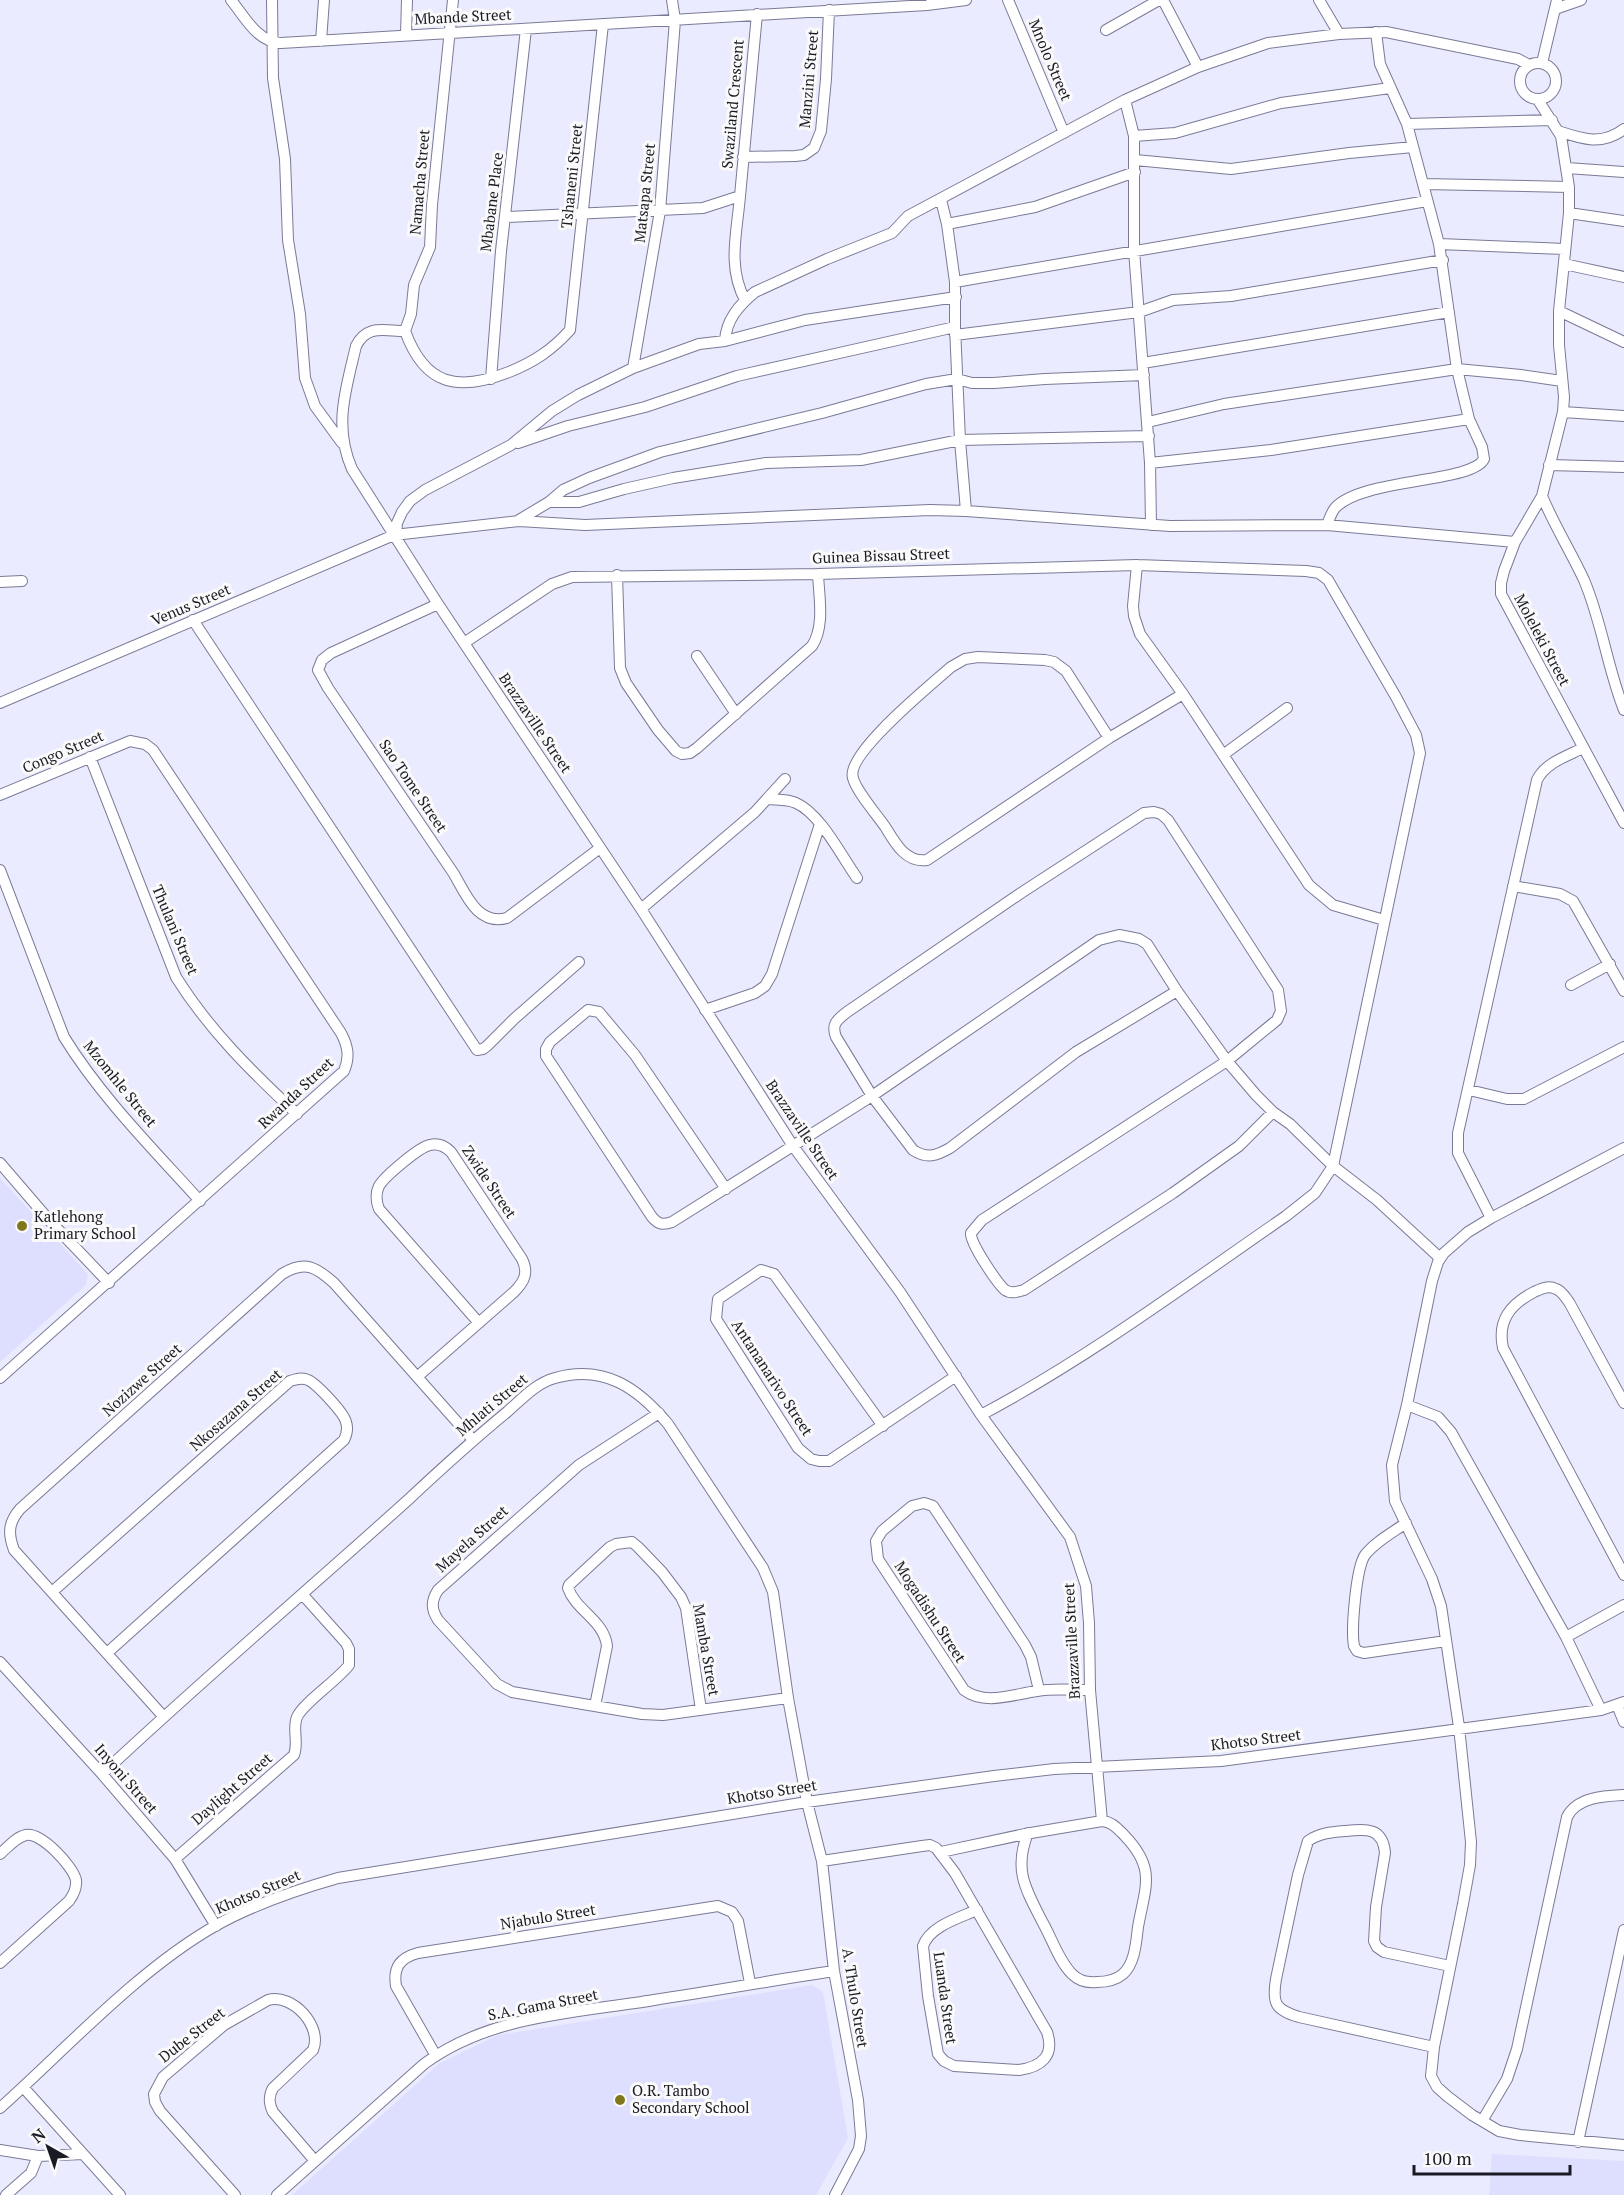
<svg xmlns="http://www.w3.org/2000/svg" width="1624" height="2195" font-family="'PT Serif',serif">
	<rect width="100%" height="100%" fill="#eaebfe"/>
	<path fill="#dedfff" d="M0,1178L88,1274L86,1285L0,1362Z
		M812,1985L823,1992L848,2138L816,2195H292L440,2063L498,2035Z
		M1492,2154L1624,2161V2195H1489Z"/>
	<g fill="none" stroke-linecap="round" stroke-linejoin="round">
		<g stroke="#7a7a97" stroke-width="12">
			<path id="minor" d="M231,0C245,17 257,42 281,43L927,5L966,0
				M272,0L273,78L285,159L288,240L300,314L305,378L315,406L342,443
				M1008,0L1064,133
				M1163,0L1198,67
				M1319,0L1339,34
				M1555,9L1581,0
				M1106,30L1159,0
				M406,35L407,0
				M321,41L324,0
				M1520 81a18 18 0 1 1 36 0a18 18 0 1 1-36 0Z
				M1542,63L1557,0
				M1125,100L1134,136V250L1150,463L1151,525
				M1538,100L1561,136L1569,187V213L1559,311V345L1564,397L1563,412L1542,496L1515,542L1504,571L1501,583V594L1624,823
				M1407,124L1552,120
				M1558,131C1582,139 1602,146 1624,129
				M1134,136L1175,133L1281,103L1390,88
				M743,157L795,156L804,155L814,148L821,131L826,79L829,10
				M1135,160L1231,169L1349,153L1413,147
				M1567,168L1624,172
				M1423,184L1569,187
				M740,196C737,233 727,266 745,300
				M941,200L947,224L955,282V327L960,440L966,511
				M1569,213L1624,221
				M506,217L703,208L740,196L757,14
				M947,224L1035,207L1135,172
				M1439,244L1565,249
				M1564,264L1624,277
				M955,282L1427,201
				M1559,311L1624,342
				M405,331C384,331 367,324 356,346C346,389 333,426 352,469L438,604L641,909L793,1146L900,1292L981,1415L1070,1537L1086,1586L1089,1623L1090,1690L1102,1821
				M405,331C425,386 458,392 509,372C534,362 552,350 570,330L603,24
				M405,331L411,314L414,285L430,247L432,205L453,0
				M955,335L1139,312L1173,300L1231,296L1443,260
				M725,341C726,320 739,305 755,292L827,259L892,233L908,216L1125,100L1198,67L1268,43L1339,34L1386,32L1518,59L1529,65
				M1143,363L1449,312
				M633,368L660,211L675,20L672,0
				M491,379L501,251L526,29
				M1563,412L1624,416
				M1148,422L1224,404L1457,369L1521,375L1562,381
				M518,443L568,426L645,407L737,376L955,327
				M1150,463L1271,450L1469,419
				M1549,465L1624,467
				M1542,496C1554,525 1571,552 1584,580C1602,622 1607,667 1624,710
				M549,502H579L624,489L673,478L766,463L861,460L960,440L1149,436
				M519,520L549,502L563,490L589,478L660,452L822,413L926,384L957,379L972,383H994L1045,379L1144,375
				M1327,525C1329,520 1331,513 1335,508C1362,478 1472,483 1484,459L1482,447L1469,419L1457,369L1439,244L1407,124L1380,64L1376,32
				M396,535L397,523L402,512L410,501L425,490L511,445L552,411L578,395L633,368L699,344L725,341L805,320L956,297
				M1137,565L1133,606L1134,616L1140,634L1183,694L1309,885L1333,905L1384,920
				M617,575L620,668L626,683L658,730L676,751L682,754L690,753L697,748L812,646C825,626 819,597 818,574
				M0,582L22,581
				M438,604L331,653L322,660L318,670L328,688L454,874C466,895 478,926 507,918L600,848
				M193,620L477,1050L483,1049L487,1046L514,1019L579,962
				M464,643L552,584L572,577L818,574L1137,565L1306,571L1319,573L1328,580L1396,697L1416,735L1420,753L1333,1166L1315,1193L1286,1216C1186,1285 1088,1358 981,1415
				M697,656L736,714
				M0,703L394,535L519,521L585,525L930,510L966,511L1170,526L1327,525L1515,542
				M1109,738L1066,671L1054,662L1045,660L978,657L965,659L951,667C931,685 845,754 853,778C856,791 878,816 886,828C895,843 906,863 927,860L1109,738L1183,694
				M1223,755L1287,708
				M90,757L176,977C209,1030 252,1072 297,1114
				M0,795L130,741L145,744L153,750L341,1033C348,1046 350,1057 344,1071L0,1378
				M768,799C777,800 787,799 796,803C820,813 842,857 857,878
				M0,870L64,1037C101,1097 153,1149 200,1201
				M1513,886L1560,894L1573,901L1624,991
				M641,909L755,812L785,779
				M1571,985L1610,964
				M1177,991L1076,1052L950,1148C936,1156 927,1159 913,1150L872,1096L836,1037C831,1024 837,1020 847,1012L1021,893L1144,813L1154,812L1161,814L1168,820L1278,990L1281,1011L1277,1020L1227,1061L982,1220L971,1233C970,1243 997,1283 1005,1290C1011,1294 1017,1292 1024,1290L1173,1193L1239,1146L1273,1112
				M705,1010L755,993L765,986L772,974L820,824
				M1469,1090L1507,1099H1524L1624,1047
				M1624,1148L1491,1218L1468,1232L1444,1253L1438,1262L1432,1281L1407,1405L1392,1465L1395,1501L1432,1579L1441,1606L1459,1727L1471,1842L1470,1865L1463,1904L1434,2047L1431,2076L1437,2087L1447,2096L1472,2115L1499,2131L1520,2135L1624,2145
				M0,1163L49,1220L109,1283
				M726,1189L635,1055L599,1012L588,1010L550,1042L546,1049V1056L652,1217C659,1225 663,1225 672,1222L872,1096L1099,940L1119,935L1139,939L1147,944L1177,991L1227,1061L1256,1095L1273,1112L1290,1124L1333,1166L1377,1200L1440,1258
				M1491,1218L1458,1153V1133L1537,780C1545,763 1567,756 1583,748
				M417,1377L514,1292C524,1282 529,1273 522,1259L451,1152C445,1146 438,1143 430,1145C419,1147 384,1177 379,1186C375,1194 376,1201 379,1209L479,1323
				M1624,1403L1569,1302C1565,1297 1562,1291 1556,1289C1548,1285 1541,1289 1534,1292C1511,1304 1497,1320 1503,1348L1624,1575
				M1407,1405L1438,1417L1451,1432L1566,1637L1601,1710
				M659,1413L579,1465L438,1590C431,1601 431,1609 438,1620L497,1684L512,1692L642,1714L663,1715L788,1698
				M883,1426L774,1274L761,1270L718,1299L716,1319L798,1448L811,1459L819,1461H829L956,1376
				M1406,1523C1392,1533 1375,1542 1365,1555C1356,1568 1351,1630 1354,1646L1357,1651L1364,1653L1446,1641
				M52,1592L290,1381C296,1379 302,1377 308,1380C317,1384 344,1413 346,1422C348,1428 347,1434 344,1440L107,1653
				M1566,1637L1624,1605
				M0,1662L102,1774L175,1859L216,1926
				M1039,1690L1031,1657L1025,1645L933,1506L924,1503L912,1506L882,1531L876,1541L878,1559L964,1690C985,1706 1014,1694 1037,1691C1054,1688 1073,1690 1090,1690
				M1617,1705L1624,1722
				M595,1706L607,1646C604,1620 576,1611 568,1588L569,1585L610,1547L616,1544L632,1542L638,1547L662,1572L681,1597L686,1608L701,1710
				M163,1716L14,1550C8,1534 8,1523 20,1509L282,1274C305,1260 316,1267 334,1283L473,1440
				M102,1774C202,1680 307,1591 409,1499C441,1469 473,1440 507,1412C522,1399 536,1383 555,1378C604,1364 638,1388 668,1424L763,1568L773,1592L788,1698L807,1802L822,1861L834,1971L858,2100L861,2136L859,2149L835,2195
				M941,1852L1025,1834L1102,1821C1112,1822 1117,1828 1124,1835C1157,1869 1145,1887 1138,1927C1136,1943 1135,1963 1123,1974C1116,1980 1105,1982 1097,1982C1088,1983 1079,1981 1072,1974C1059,1961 1052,1939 1043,1923C1026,1890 1013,1870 1028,1833
				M0,1854C8,1847 16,1837 26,1835C41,1832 73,1866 76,1880C77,1888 74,1894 69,1901L0,1963
				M175,1859L294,1755C299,1742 292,1729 297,1717C303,1703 338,1680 349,1665V1649L346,1643L303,1595
				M822,1861L922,1846L930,1845L936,1848L955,1873L1047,2032C1055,2056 1041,2067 1019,2070L954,2066L944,2061L938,2054L928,1996L923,1946C930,1926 959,1918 977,1910
				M1434,2047L1299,2017C1275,2010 1272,2003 1276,1979L1298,1875L1308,1841C1319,1833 1332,1832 1345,1831C1366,1829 1383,1827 1385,1853L1376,1907L1374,1941L1377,1947L1384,1952L1450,1966
				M436,2056L396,1986C393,1967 400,1958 418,1953L718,1906L732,1912L738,1921L750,1983
				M23,2087L120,2195
				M0,2108C67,2048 138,1970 215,1926C254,1904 296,1890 338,1878L807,1802L994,1776L1054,1769L1221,1761L1601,1710L1624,1702
				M1482,2121L1507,2079L1517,2049L1567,1817C1577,1797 1604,1796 1624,1795
				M1578,2142L1624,1930
				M0,2150L38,2156L83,2154
				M6,2195L31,2173L38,2156
				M235,2195L160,2111L155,2102L154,2094L163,2077L224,2025L268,2000C293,1993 323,2027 313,2050L273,2088C268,2097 269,2104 273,2112L315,2161
				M277,2195L424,2064C490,2015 576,2013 654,2000C715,1991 774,1980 834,1971"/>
		</g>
		<use href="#minor" stroke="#fff" stroke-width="10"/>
	</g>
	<g fill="#7f771c" stroke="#fafafa" stroke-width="2">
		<circle cx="22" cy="1226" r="6"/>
		<circle cx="620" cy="2100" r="6"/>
	</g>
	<g text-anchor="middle" stroke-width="6" stroke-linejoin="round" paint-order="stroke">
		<g font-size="15" fill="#1a1a25" stroke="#fafafa">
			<text transform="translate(463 17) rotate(-3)" y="5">Mbande Street</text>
			<text transform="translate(1050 60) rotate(67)" y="5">Mnolo Street</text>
			<text transform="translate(809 79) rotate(-85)" y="5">Manzini Street</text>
			<text transform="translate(733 104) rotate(-85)" y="5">Swaziland Crescent</text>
			<text transform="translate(572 176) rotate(-84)" y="5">Tshaneni Street</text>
			<text transform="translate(420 182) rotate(-85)" y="5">Namacha Street</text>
			<text transform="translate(645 193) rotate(-84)" y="5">Matsapa Street</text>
			<text transform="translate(492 202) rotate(-83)" y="5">Mbabane Place</text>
			<text transform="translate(881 556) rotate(-2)" y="5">Guinea Bissau Street</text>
			<text transform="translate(191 605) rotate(-23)" y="5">Venus Street</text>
			<text transform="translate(1542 640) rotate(62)" y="5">Moleleki Street</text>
			<text transform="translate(535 723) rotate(56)" y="5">Brazzaville Street</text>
			<text transform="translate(63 752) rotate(-23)" y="5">Congo Street</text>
			<text transform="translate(413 786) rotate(56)" y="5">Sao Tome Street</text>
			<text transform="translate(175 930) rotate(67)" y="5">Thulani Street</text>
			<text transform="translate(120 1084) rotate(51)" y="5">Mzomhle Street</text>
			<text transform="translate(296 1093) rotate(-43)" y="5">Rwanda Street</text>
			<text transform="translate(802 1130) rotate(56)" y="5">Brazzaville Street</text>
			<text transform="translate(489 1182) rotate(56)" y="5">Zwide Street</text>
			<text transform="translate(772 1378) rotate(57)" y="5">Antananarivo Street</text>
			<text transform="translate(142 1380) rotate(-42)" y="5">Nozizwe Street</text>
			<text transform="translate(492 1405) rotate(-40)" y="5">Mhlati Street</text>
			<text transform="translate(236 1410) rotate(-41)" y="5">Nkosazana Street</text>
			<text transform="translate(472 1539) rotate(-42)" y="5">Mayela Street</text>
			<text transform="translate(930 1612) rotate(57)" y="5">Mogadishu Street</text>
			<text transform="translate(1072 1641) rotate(-93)" y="5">Brazzaville Street</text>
			<text transform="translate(706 1650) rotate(80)" y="5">Mamba Street</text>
			<text transform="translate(1256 1740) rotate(-7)" y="5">Khotso Street</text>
			<text transform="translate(126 1779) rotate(49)" y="5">Inyoni Street</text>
			<text transform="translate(232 1789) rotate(-41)" y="5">Daylight Street</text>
			<text transform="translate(772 1792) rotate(-9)" y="5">Khotso Street</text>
			<text transform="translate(258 1892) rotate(-23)" y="5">Khotso Street</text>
			<text transform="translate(548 1917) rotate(-9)" y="5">Njabulo Street</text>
			<text transform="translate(855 1998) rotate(81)" y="5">A. Thulo Street</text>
			<text transform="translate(945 1998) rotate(82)" y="5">Luanda Street</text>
			<text transform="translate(543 2005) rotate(-11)" y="5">S.A. Gama Street</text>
			<text transform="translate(192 2035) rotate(-38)" y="5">Dube Street</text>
		</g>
		<g font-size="15" fill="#1a1a25" stroke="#fafafa" text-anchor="start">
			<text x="34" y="1222">Katlehong<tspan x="34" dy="17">Primary School</tspan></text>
			<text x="632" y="2096">O.R. Tambo<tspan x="632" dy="17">Secondary School</tspan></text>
		</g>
	</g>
	<g transform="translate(48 2147) rotate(320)" stroke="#fafafa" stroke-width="4.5" paint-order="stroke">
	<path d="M0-4.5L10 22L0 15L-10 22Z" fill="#1a1a25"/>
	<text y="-9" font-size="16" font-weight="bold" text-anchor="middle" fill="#1a1a25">N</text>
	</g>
	<path d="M1414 2165v9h156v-9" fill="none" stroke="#1a1a25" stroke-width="3"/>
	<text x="1423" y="2165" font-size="18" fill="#1a1a25" stroke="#fafafa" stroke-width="4.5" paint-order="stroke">100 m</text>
</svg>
